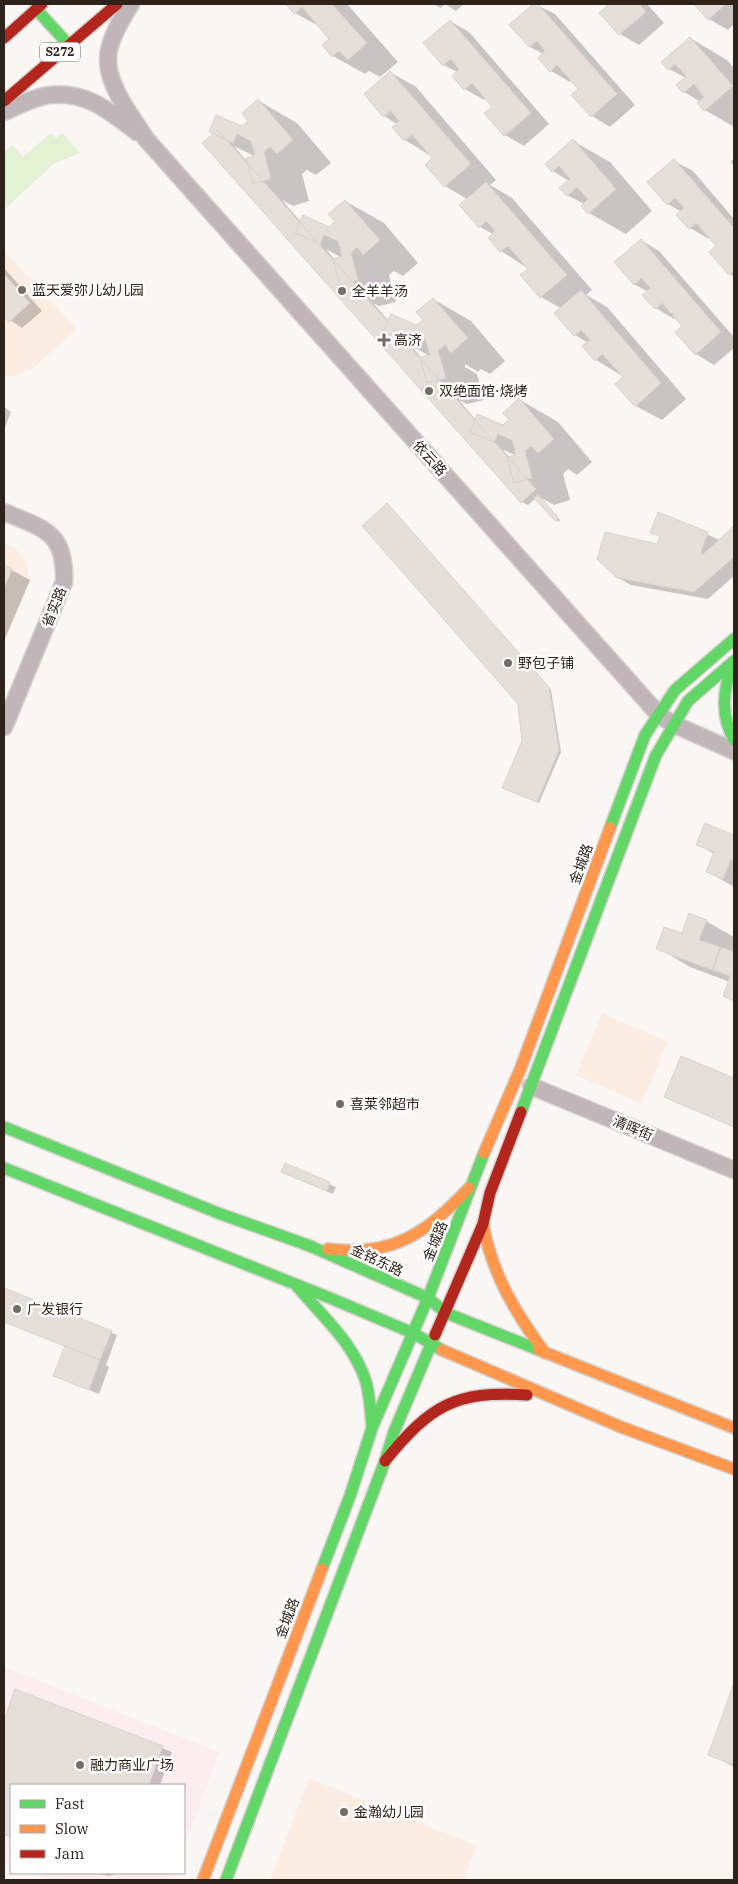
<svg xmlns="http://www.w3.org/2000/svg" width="738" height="1884" font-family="'IBM Plex Serif','Noto Sans SC',serif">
	<rect width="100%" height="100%" fill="#f9f6f4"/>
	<path fill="#fbedf0" d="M4,1667L219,1752L184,1846V1785H11V1866L4,1863Z
		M30,1873H174L171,1880H49Z"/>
	<path fill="#fbede2" d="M4,250L76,329L31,370L10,377L4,375Z
		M4,543L15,548L27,564L30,582L4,644Z
		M602,1013L668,1042L641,1104L576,1075Z
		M309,1778L477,1846L464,1880H270Z"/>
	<path fill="#e2f2d3" d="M51,133L56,138L62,133L80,153L53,164L4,210V153L13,145L23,157Z"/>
	<path fill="#0003" fill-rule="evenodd" d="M287,4H347L398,62L380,77L369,71L365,74L333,56L331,39L322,28L295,13Z
		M433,4H464L456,11L445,4L441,8Z
		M535,4L555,14L635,105L610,127L592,116L579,89L572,80L570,82L551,71L543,54L530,47L511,25Z
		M606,4H647L664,23L639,45L620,34L601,13L609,6Z
		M695,4H734V24L728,30L709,19Z
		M450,21L469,32L549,124L524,146L505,135L494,107L486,98L484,100L465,89L457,72L444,65Z
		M690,38L727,60L734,68V127L705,110L699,103L701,102L684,92L678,85L686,78L669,69Z
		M390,72L416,87L496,180L490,185L512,198L592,290L586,295L607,307L686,399L662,420L636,406L624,377L596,360L588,343L575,335L556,314L562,309L541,297L529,269L501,251L493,234L480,227L467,199L445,186L426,165L434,158L405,140L394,127L397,124L384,116L365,94Z
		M259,101L297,123L331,163L316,175L307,170L302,174L309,201L293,206L282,200L301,222L329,228L336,222L345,201L384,223L418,263L403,276L394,271L389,275L396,302L379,306L373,303L389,321L416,326L424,320L433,299L471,321L505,361L490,374L481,369L478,372L465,364V367L477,374L484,400L467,404L459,400L476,420L503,427L511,420L520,400L558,422L592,462L577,475L568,469L563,474L570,500L554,505L541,498L560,520L558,522L536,498L528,505L522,502L204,143L242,128L250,121ZM234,146L256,157L246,160ZM326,249L335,254L342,258L335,260ZM412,347H413L430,356L422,358ZM503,450H504L517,456L510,458Z
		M573,141L610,162L652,211L626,234L589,213L584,204L567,195L569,181L553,171Z
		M734,158V166L731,162Z
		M674,161L693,171L734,219V277L730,274L718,246L711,237L709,239L690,228L682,212L668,204L649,182Z
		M641,240L659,251L734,337V348L714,365L696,354L684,326L676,317L674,319L656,308L648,292L634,284Z
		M4,268L42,311L22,328L6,317L4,319Z
		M4,407L11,412L4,430Z
		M387,504L551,690L561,752L539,803L506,789L524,741L519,703Z
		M659,514L720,540L734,528V576L708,599L631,585L617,577L657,545L661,537L652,532Z
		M4,566L30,580L4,641Z
		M706,824L734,836V887L707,871L714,854L698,844Z
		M706,921L734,937V1001L725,996L730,982L690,967L658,948Z
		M682,1057L734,1079V1127L666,1096Z
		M285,1165L336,1187L333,1194L288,1175Z
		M4,1289L117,1335L106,1365L109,1367L99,1394L55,1376L66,1346L4,1322Z
		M734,1687V1767L710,1754Z
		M16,1691L172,1752L160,1785H11V1837L4,1835V1724Z
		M95,1873H118L109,1876Z"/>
	<path fill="#e5dfd9" stroke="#d9d3cd" d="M286,4H332L367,43L348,60L339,51L332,57L322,45L329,39L302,7L294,14Z
		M533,4H538L617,94L591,117L571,95L578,89L557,65L550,72L538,58L545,51L537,41L529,47L509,25Z
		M605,4H639L646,12L619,35L599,13L607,6Z
		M694,4H726L708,20Z
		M450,20L531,113L504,136L484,113L492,107L472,83L464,90L452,76L459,69L451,59L443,66L423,43Z
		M690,37L733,86L704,111L697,103L704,97L694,84L683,93L676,85L686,76L675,64L668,70L661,62Z
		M390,71L471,164L444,187L425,165L432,158L412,135L404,141L392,127L399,121L391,111L383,117L364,94Z
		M258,99L293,140L277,154L270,147L264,152L271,179L253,184L246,158L255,156L251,141L237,134L233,143L209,132L216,115L242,126L248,121L242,113Z
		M218,130L536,489L521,503L202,143Z
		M573,139L616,189L588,214L581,206L588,199L577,187L567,196L559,188L570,179L559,166L552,172L545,164Z
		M674,159L734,228V270L729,275L709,252L716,246L696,223L689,229L676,215L684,208L675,198L667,205L647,182Z
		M486,182L567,275L540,298L520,275L528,269L508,246L500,252L488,238L495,231L486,221L479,228L459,205Z
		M345,200L380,240L363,255L357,247L351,253L358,280L340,285L333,259L342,256L338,241L324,235L320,244L295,233L303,215L329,227L335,221L328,214Z
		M641,239L721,332L695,355L675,332L682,326L662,303L655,309L642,295L650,288L641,278L634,285L614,262Z
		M4,274L30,303L9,322L4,316Z
		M581,290L661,383L635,407L615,384L623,377L602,354L595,361L582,346L590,340L581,330L574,336L554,313Z
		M433,298L468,338L451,353L445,345L438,351L446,378L427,383L420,357L430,355L425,339L411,333L407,342L383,331L391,314L416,325L423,320L416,312Z
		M519,398L554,439L538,453L531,446L525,451L532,478L514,483L507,457L516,455L512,440L498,434L494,442L470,432L477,414L503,425L509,420L503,413Z
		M538,495L559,518L555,521L534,498Z
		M387,503L549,687L559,750L537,802L502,788L522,741L518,704L362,526Z
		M658,512L708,532L701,552L702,555L734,526V557L694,592L617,578L597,559L605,532L657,544L660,536L650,533Z
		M4,565L12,569L4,588Z
		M705,823L734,835V861L731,859L723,879L706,872L714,852L696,845Z
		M689,913L707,920L699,940L720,947L712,970L656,949L664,927L682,933Z
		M721,947L734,952V1001L723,996L730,976L713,970Z
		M681,1056L734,1078V1127L664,1097Z
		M285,1163L330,1182L327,1191L281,1172Z
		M4,1288L112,1331L100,1360L4,1322Z
		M65,1346L100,1360L89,1390L53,1376Z
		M734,1683V1765L708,1755Z
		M15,1689L163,1746L149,1785H11V1837L4,1834V1721Z"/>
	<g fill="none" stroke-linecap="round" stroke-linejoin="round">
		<g stroke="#d4d0ce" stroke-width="19">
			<path id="street" d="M131,4C123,17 114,31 110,46C100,78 130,113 146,139L659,715L673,724L734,751
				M4,112C18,106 36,96 51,95C87,91 110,112 137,132
				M4,512C44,529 66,532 64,582L4,727
				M531,1086L734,1170"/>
		</g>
		<g stroke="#d4d0ce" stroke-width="14">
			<path id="fast" d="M36,9L69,45
				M733,663C723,690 720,714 734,740
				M610,828L645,735L675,690L734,639
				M521,1112L656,755L688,701L734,661
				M4,1127L218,1213L310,1246L428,1298L446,1313L539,1350
				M4,1168L330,1298L413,1333L442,1350
				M296,1285C321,1315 354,1343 366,1382C370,1397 371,1413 372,1428
				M322,1569L350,1496L372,1428L428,1298L484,1153
				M226,1880L385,1461L394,1432L435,1335"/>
		</g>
		<g stroke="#d4d0ce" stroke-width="14">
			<path id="slow" d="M484,1153L520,1070L610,828
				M483,1224C492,1274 515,1312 545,1353
				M328,1249C394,1257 426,1233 469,1188
				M442,1350L621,1427L734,1469
				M539,1350L734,1428
				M203,1880L322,1569"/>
		</g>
		<g stroke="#d4d0ce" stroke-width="14">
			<path id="jam" d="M4,38L42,4
				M4,101L117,4
				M435,1335L483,1224L490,1193L521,1112
				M385,1461C430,1406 455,1390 527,1395"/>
		</g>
		<use href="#street" stroke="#c0b5b8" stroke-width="16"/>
		<use href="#fast" stroke="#63d668" stroke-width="11"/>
		<use href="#slow" stroke="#ff974d" stroke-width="11"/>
		<use href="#jam" stroke="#b3261e" stroke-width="11"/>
	</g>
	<g fill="#756d66" stroke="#fff" stroke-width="2">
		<circle cx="22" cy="290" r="5"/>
		<circle cx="342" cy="291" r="5"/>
		<path d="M381.5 332.5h5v5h5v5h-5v5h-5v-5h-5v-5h5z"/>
		<circle cx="429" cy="391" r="5"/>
		<circle cx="508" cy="663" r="5"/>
		<circle cx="340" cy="1104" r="5"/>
		<circle cx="17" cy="1309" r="5"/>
		<circle cx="80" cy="1765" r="5"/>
		<circle cx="344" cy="1812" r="5"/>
	</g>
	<g text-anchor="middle" stroke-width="5" stroke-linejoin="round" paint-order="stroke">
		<rect fill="#fff" stroke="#6d655f" stroke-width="1" x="40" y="42.5" width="40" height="19" rx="4"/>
		<g font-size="12" font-weight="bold" fill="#2e231a">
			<text x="60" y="56">S272</text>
		</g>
		<g font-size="14" fill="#2e231a" stroke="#fff" text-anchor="start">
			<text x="32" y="295">蓝天爱弥儿幼儿园</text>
			<text x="352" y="296">全羊羊汤</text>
			<text x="394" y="345">高济</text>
			<text x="439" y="396">双绝面馆·烧烤</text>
			<text x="518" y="668">野包子铺</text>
			<text x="350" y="1109">喜莱邻超市</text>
			<text x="27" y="1314">广发银行</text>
			<text x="90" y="1770">融力商业广场</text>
			<text x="354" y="1817">金瀚幼儿园</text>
		</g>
		<g font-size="14" fill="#2e231a" stroke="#fff">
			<text transform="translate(430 458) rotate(48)" y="5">依云路</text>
			<text transform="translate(54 607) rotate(-68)" y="5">省实路</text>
			<text transform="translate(581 864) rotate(-70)" y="5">金城路</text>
			<text transform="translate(633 1128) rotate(23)" y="5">清晖街</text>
			<text transform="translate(435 1241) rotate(-68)" y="5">金城路</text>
			<text transform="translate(377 1260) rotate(25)" y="5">金铭东路</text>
			<text transform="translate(287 1618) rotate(-69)" y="5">金城路</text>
		</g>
	</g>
	<rect width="738" height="1884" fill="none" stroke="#2e231a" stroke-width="10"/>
	<rect x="10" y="1784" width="175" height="90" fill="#ffffff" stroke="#aba7a3"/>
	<rect x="20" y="1800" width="25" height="8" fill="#63d668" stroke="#aba7a3"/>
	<text x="55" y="1809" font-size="15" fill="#2e231a">Fast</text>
	<rect x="20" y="1825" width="25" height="8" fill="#ff974d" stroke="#aba7a3"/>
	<text x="55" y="1834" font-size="15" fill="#2e231a">Slow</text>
	<rect x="20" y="1850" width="25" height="8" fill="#b3261e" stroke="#aba7a3"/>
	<text x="55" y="1859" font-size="15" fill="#2e231a">Jam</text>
</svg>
